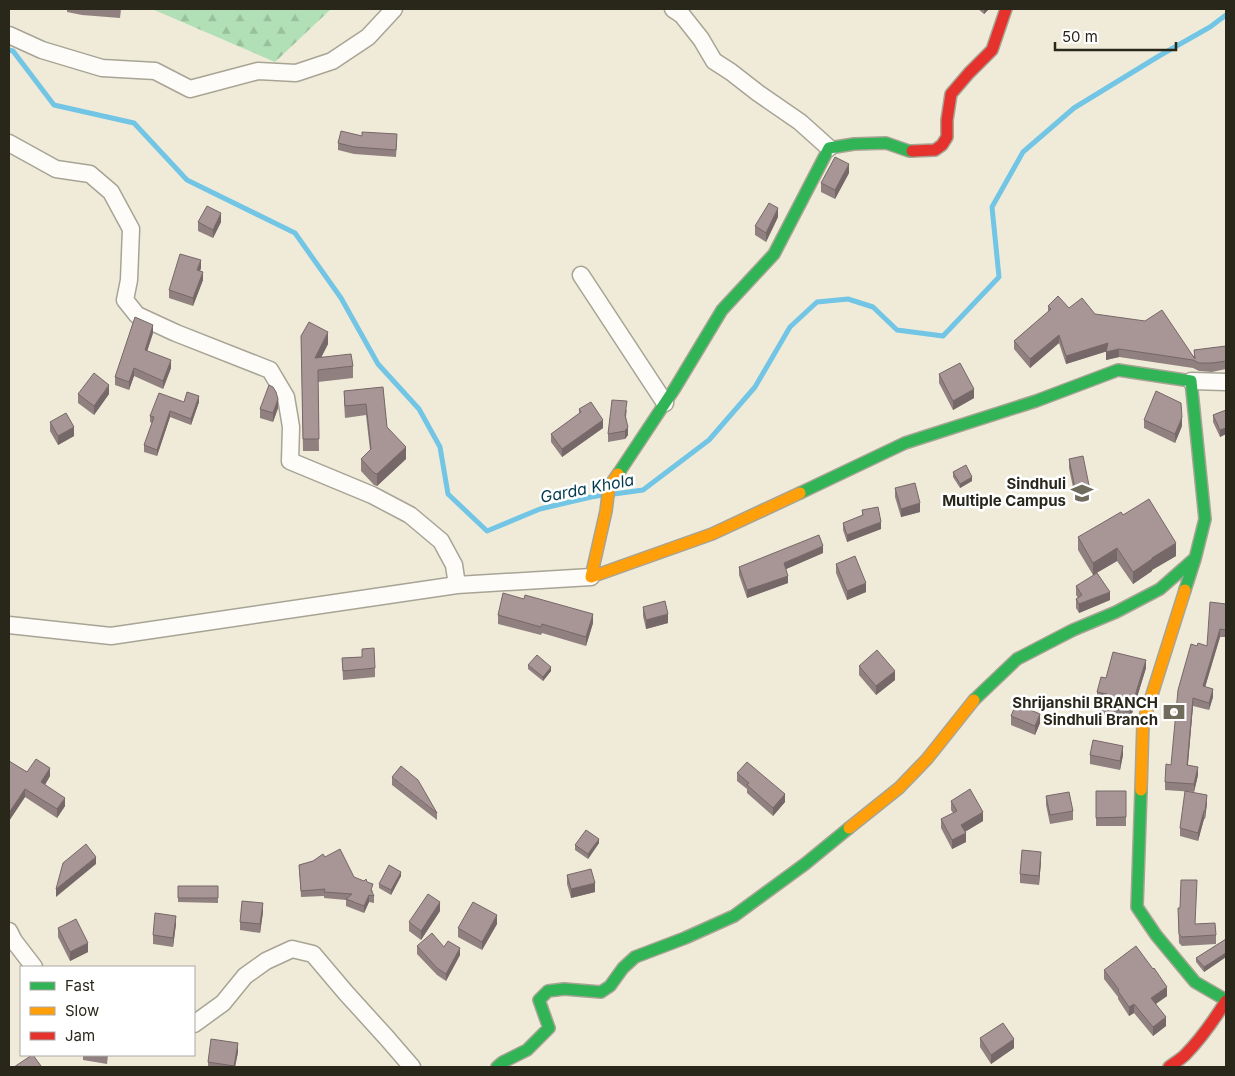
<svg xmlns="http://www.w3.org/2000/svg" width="1235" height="1076" font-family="Inter,sans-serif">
	<defs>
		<pattern id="forest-firs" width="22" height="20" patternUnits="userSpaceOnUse" patternTransform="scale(1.25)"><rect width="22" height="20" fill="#b2e0b6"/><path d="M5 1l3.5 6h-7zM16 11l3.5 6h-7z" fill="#99c09c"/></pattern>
	</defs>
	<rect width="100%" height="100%" fill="#f0ebd9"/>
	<path fill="url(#forest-firs)" d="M152,9H331L275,62Z"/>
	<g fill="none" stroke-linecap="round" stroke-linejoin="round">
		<path stroke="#72c5e4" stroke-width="5" d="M9,50L13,51L54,105L134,123L187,180L295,233L341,298L378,364L419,409L440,447L448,494L487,531L540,509L591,497L603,495
			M614,494L643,490L709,440L755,387L790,327L817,302L848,299L873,307L897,330L943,336L999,277L992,207L1023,152L1074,108L1159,56L1210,27L1226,15"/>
		<g stroke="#a7a495" stroke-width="19">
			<path id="street" d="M673,9L682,15L701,39L714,61L731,72L758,93L800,122L829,148
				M9,35L42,50L102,68L155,71L190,89L258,71L296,73L332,61L368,37L394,9
				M9,143L56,169L90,174L111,192L131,229L129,280L125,300L137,315L176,333L270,370L286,397L291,427L290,461L372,495L410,515L441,541L454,565L457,585
				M581,275L665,403
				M1191,381L1226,382
				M9,625L111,636L457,585L591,577
				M9,931L14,941L34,967
				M194,1024L223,1003L245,976L266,961L292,949L313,954L346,993L386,1037L412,1067"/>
		</g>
		<g stroke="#a7a495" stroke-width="14">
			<path id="fast" d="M618,474L675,388L722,310L774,254L829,148L854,144L886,143L909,151H912
				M800,493L905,443L1036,401L1118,370L1191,381L1205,519L1195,559L1185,590
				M974,700L1017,659L1073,630L1116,612L1160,589L1194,559
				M1141,790L1137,907L1156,935L1195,982L1226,1000
				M497,1067L503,1062L527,1050L549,1028L539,1000L548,991L564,989L601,992L610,986L623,968L635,957L685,938L734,916L805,864L849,828"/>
		</g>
		<g stroke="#a7a495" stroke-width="14">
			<path id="slow" d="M618,474L609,487L606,511L591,577L712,534L800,493
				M1141,790L1143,723L1185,590
				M849,828L899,788L927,759L974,700"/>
		</g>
		<g stroke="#a7a495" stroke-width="14">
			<path id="jam" d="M912,151L935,150L942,145L947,137V120L951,94L969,73L992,50L1006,9
				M1169,1067C1174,1063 1180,1060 1185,1055C1201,1039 1214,1020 1226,1001"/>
		</g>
		<use href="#street" stroke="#fdfcf9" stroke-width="16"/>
		<use href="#fast" stroke="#30b455" stroke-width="11"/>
		<use href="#slow" stroke="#ff9f0a" stroke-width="11"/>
		<use href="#jam" stroke="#e5322d" stroke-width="11"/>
	</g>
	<path fill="#908080" d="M67,9H121L120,18L82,15L67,12Z
		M978,9H989L984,14Z
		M397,142L396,157L354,154L338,150V143Z
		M849,173L835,199L821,192V183Z
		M778,217L766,242L755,235V226Z
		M198,222H221L213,238L198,231Z
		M201,268L200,271L203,280L193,306L169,298V290Z
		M1048,306L1069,308L1095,314L1194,356V350L1226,346V369L1212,372L1199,371L1193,368L1119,357L1106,360L1107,351L1066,364L1059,343L1030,368L1014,349V341L1048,312Z
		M153,333L147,351L171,368L163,389L134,376L129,390L115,385V377Z
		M301,336L328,344L321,357L353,366V378L318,382L319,451H303Z
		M939,374L974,398L953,410L939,383Z
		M383,387L387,427L406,459L377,486L374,485L361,471V459L370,450L366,415L345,418L344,402V391Z
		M78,394H109L94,415L78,403Z
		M184,402H199L191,425L170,417L157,456L144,452V445L152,423L150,422V416Z
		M278,408L273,422L260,418V409Z
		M579,409L603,428L562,457L551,442V434L579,414Z
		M627,409L626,417L628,435L625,439L608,442V434Z
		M1226,410V434L1220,437L1213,422V415Z
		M1144,420L1182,426L1175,443L1144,428Z
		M50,422L74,436L58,445L50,431Z
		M1069,459L1090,499L1076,502L1069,468Z
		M953,472L972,481L960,488L953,477Z
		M895,488L920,512L901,517L895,497Z
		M862,510L881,529L847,542L843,530V523L862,516Z
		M1123,515L1176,556L1152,570V571L1133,584L1117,561L1093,575L1078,550V537Z
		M823,553L786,569L788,583L747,598L739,575V567Z
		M836,564L866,592L847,600L836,573Z
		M1076,586L1110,600L1079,613L1076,608V599L1078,598L1076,595Z
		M1226,604V637H1220L1205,687L1213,697L1209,710L1193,706L1188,765L1198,775L1194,792L1165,790V782L1171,765L1197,646H1207Z
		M643,607L668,623L646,629L643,616Z
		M498,615L593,623L586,646L542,633L541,635L498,624Z
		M362,649L375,668V677L343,680L342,658L362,657Z
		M528,665L551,671L543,681L528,669Z
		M859,666L895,680L876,695L859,675Z
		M1146,668L1130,720L1101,714V705L1102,701L1097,700V692L1106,678Z
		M1011,716L1040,723L1035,735L1011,725Z
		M1090,755H1123L1120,770L1090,764Z
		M9,761L27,772L50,776L45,785L65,806L57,818L25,797L9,821Z
		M737,773L785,802L773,816L747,793V789L737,781Z
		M392,777L437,813V820L392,785Z
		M1096,791H1126V826H1096Z
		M1046,796L1073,811V820L1050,824L1046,805Z
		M951,801L983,821L965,832L966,842L952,849L941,828V819L953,813L951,810Z
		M1207,803L1205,819H1204L1198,841L1180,836V828Z
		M599,843L588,859L575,850V845Z
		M325,857L373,891L372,893L374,896V903L369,902L364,913L346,906V900L324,898V896L301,897L299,865L313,861Z
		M1041,861L1039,885L1020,883V874Z
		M567,875L595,892L571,898L567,884Z
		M401,876L391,895L379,888V884Z
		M178,886H218V903L178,902Z
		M1178,908L1195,924L1216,935V944L1182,946L1179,943Z
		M440,911L421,940L409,931V922Z
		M263,912L260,933L240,930V922Z
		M176,924L173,947L153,944V935Z
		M497,924L482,950L458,937V928Z
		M58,928L88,952L70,961L58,937Z
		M1226,939V957L1204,972L1196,962V958Z
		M417,946L444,947L460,955L446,981L437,975L417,954Z
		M1104,970L1167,996L1156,1004L1166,1026L1153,1036L1134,1013L1129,1016L1118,999V997L1104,979Z
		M980,1038L1014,1048L991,1064L980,1047Z
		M238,1052L235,1067H208V1062Z
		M83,1055H108L107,1064L83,1060Z"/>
	<path fill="#766868" d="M985,9H989L984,14V10Z
		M849,164V173L835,199V190Z
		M778,208V217L766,242V233Z
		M221,213V222L213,238V230Z
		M201,260V268L197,278V270Z
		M203,272V280L193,306V298Z
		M153,325V333L145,358V350Z
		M328,332V344L315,370V358Z
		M1059,335V343L1030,368V359Z
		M1108,343V351L1066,364V356Z
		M1119,349V357L1106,360V352Z
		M171,360V368L163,389V381Z
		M134,368V376L129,390V382Z
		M109,385V394L94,415V406Z
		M974,389V398L953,410V401Z
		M199,396V402L191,425V419Z
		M278,399V408L273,422V413Z
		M170,411V417L157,456V450Z
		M1182,417V426L1175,443V434Z
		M603,420V428L562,457V449Z
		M74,427V436L58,445V436Z
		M628,427V435L625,439V431Z
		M1226,428V434L1220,437V430Z
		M406,447V459L377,486V474Z
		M972,477V481L960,488V484Z
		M1090,490V499L1076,502V493Z
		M920,503V512L901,517V509Z
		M881,522V529L847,542V535Z
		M1176,543V556L1152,570V571L1133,584V572L1152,558Z
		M823,546V553L784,570V563Z
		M1117,548V561L1093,575V563Z
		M788,576V583L747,598V590Z
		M866,583V592L847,600V591Z
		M1110,592V600L1079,613V604Z
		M593,614V623L586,646V637Z
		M668,614V623L646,629V620Z
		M1220,629V637L1203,694V686Z
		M1146,660V668L1130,720V712Z
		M551,667V671L543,681V677Z
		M895,671V680L876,695V686Z
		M1213,689V697L1209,710V703Z
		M1193,698V706L1187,773V765Z
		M1040,714V723L1035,735V726Z
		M1123,746V755L1120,770V761Z
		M1198,767V775L1194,792V784Z
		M50,768V776L41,791V782Z
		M25,789V797L9,821V813Z
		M785,794V802L773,816V808Z
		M1207,795V803L1205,819V811Z
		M65,798V806L57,818V809Z
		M1204,811V819L1198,841V833Z
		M983,812V821L961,834V825Z
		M966,833V842L952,849V840Z
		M599,839V843L588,859V854Z
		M1041,852V861L1039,885V876Z
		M96,857V864L56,897V889Z
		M401,872V876L391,895V890Z
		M595,883V892L571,898V889Z
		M369,895V902L364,913V906Z
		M440,902V911L421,940V931Z
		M263,903V912L260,933V924Z
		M497,915V924L482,950V942Z
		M176,916V924L173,947V938Z
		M88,943V952L70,961V952Z
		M460,948V955L446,981V974Z
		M1226,953V957L1204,972V967Z
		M1167,987V996L1151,1007V998Z
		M1134,1004V1013L1129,1016V1007Z
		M1166,1017V1026L1153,1036V1027Z
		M1014,1039V1048L991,1064V1055Z
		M238,1043V1052L235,1067H234Z"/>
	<path fill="#a89595" stroke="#766868" d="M341,131L362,136V132L397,134L396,150L354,147L338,143Z
		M835,157L849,164L835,190L821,183Z
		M769,203L778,208L766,233L755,226Z
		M207,206L221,213L213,230L198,222Z
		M180,254L201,260L197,270L203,272L193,298L169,290Z
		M1058,296L1069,308L1082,298L1095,314L1145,321L1162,310L1195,359L1194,350L1226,346V361L1212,363H1199L1193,360L1119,349L1106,352L1108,343L1066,356L1059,335L1030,359L1014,341L1051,309L1048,306Z
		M135,317L153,325L145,350L171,360L163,381L134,368L129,382L115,377Z
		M309,322L328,332L315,358L351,354L353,366L318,370L319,439H303L301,336Z
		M960,363L974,389L953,401L939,374Z
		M94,373L109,385L94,406L78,394Z
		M269,385L273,387L276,392L278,399L273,413L260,409Z
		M383,387L387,427L406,447L377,474L374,473L361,459L371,449L366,404L345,406L344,391Z
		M1156,391L1181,403L1182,417L1175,434L1144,420Z
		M187,392L199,396L191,419L170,411L157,450L144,445L154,417L150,416L159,393L184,402Z
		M612,400L627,401L625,415L628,427L625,431L608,434Z
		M591,402L603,420L562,449L551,434L581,412L579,409Z
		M1226,410V428L1220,430L1213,415Z
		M66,413L74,427L58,436L50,422Z
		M1083,456L1090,490L1076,493L1069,459Z
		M966,465L972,477L960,484L953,472Z
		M915,483L920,503L901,509L895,488Z
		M1149,499L1176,543L1152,558V559L1133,572L1117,548L1093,563L1078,537L1121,512L1123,515Z
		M878,507L881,522L847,535L843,523L863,515L862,510Z
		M819,535L823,546L784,563L788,576L747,590L739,567Z
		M855,556L866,583L847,591L836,564Z
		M1097,573L1110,592L1079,604L1076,599L1082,595L1076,586Z
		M503,593L524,599L525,595L593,614L586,637L542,624L541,627L498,615Z
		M665,601L668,614L646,620L643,607Z
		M1210,602L1226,604V630L1220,629L1203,686L1213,689L1209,703L1193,698L1187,765L1198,767L1194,784L1165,782L1166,764L1171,765L1178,690L1191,644L1197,646L1198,643L1207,646Z
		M374,648L375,668L343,671L342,658L362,657V649Z
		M877,650L895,671L876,686L859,666Z
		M1113,652L1146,660L1130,712L1101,705L1103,694H1107L1097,692L1101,677L1106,678Z
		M537,655L551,667L543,677L528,665Z
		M1016,704L1040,714L1035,726L1011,716Z
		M1093,740L1123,746L1120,761L1090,755Z
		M36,759L50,768L41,782L65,798L57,809L25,789L9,813V761L27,772Z
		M747,762L785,794L773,808L747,785L749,783L737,773Z
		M401,766L418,780L437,813L392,777Z
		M970,789L983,812L961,825L966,833L952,840L941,819L957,811L951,801Z
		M1096,791H1126V817L1096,818Z
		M1185,791L1207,795L1205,811H1204L1198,833L1180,828Z
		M1069,792L1073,811L1050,815L1046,796Z
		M586,830L599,839L588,854L575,845Z
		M86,844L96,857L56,889L63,863Z
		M340,849L354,877L364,881L366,879L367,882L373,884L371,890L374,896L369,895L364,906L346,899L352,894L324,892L325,889L301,891L299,865L313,861L323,854L325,857Z
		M1022,850L1041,852L1039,876L1020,874Z
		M389,865L401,872L391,890L379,884Z
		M591,869L595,883L571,889L567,875Z
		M1181,880H1197L1195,924L1215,923L1216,935L1182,937L1179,934L1178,908H1180Z
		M178,886H218V898H178Z
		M428,894L440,902L421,931L409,922Z
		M242,901L263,903L260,924L240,922Z
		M473,902L497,915L482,942L458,928Z
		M155,913L176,916L173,938L153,935Z
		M76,919L88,943L70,952L58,928Z
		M432,933L444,947L448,941L460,948L446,974L437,968L417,946Z
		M1226,939V953L1204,967L1196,958Z
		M1136,946L1153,969L1154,968L1167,987L1151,998L1166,1017L1153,1027L1134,1004L1129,1007L1118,991L1119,990L1104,970Z
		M1003,1023L1014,1039L991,1055L980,1038Z
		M211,1039L238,1043L234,1066L208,1062Z
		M32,1055H33L41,1066L39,1067H14Z"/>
	<defs>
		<g id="university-bare" transform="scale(1.725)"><path d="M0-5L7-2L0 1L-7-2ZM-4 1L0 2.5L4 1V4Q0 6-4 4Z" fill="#6f6b5d" stroke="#fff" stroke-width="2.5" paint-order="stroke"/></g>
		<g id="bank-bare" transform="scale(1.725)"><path d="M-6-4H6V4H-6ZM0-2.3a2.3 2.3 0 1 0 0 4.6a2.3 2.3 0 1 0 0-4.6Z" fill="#6f6b5d" stroke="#fff" stroke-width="2.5" paint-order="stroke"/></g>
	</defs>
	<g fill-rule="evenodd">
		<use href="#university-bare" x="1082" y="493"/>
		<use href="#bank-bare" x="1174" y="712"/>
	</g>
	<g text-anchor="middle" stroke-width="5" stroke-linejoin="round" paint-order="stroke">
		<g font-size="15" font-weight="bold" fill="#29261a" stroke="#fff" text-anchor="end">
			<text x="1066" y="489">Sindhuli<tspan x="1066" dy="17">Multiple Campus</tspan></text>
			<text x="1158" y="708">Shrijanshil BRANCH<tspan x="1158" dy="17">Sindhuli Branch</tspan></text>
		</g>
		<g font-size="16" font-style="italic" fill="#03394e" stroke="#fff">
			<text transform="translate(587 488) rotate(-11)" y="6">Garda Khola</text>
		</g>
	</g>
	<rect width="1235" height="1076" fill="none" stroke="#29261a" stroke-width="20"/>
	<rect x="20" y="966" width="175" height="90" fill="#ffffff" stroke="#a9a8a3"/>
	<rect x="30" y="982" width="25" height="8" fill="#30b455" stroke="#a9a8a3"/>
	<text x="65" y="991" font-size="15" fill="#29261a">Fast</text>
	<rect x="30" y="1007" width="25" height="8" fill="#ff9f0a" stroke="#a9a8a3"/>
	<text x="65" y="1016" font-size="15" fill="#29261a">Slow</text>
	<rect x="30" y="1032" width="25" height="8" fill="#e5322d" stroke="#a9a8a3"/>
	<text x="65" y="1041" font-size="15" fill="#29261a">Jam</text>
	<path d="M1055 42v8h121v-8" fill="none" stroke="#29261a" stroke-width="2.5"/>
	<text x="1062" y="42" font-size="15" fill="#29261a" stroke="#ffffff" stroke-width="4" paint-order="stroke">50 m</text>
</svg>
